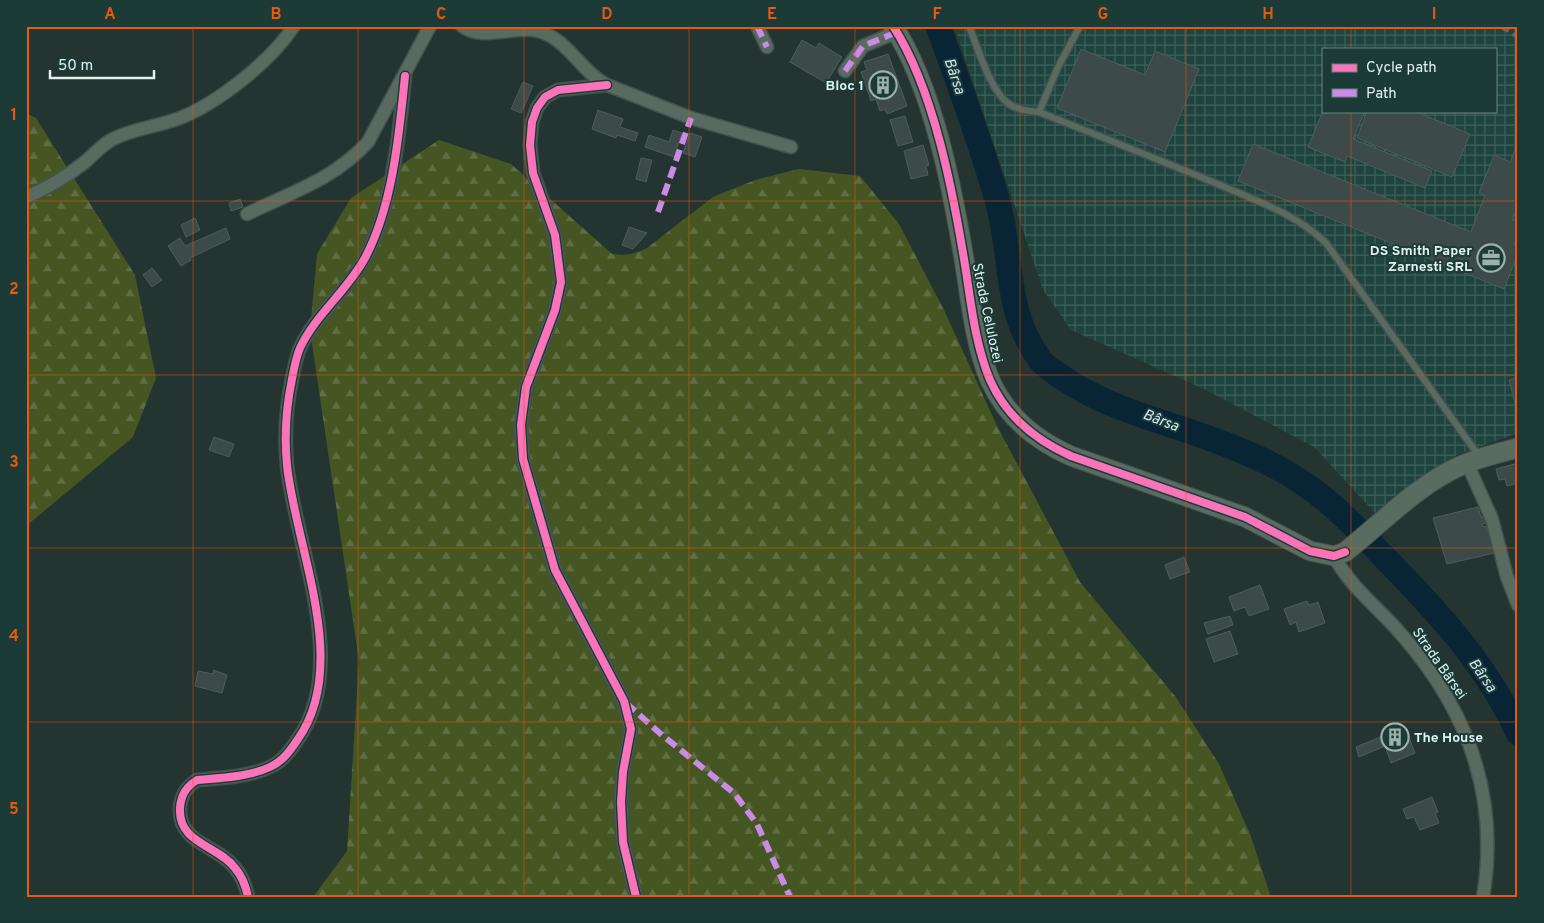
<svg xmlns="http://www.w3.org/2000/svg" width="1544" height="923" font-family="Overpass,sans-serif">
	<defs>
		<pattern id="industrial-grid" width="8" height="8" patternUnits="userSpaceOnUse" patternTransform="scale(1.25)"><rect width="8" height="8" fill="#1f443e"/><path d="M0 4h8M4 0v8" fill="none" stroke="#3f5f5a"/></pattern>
		<pattern id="forest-firs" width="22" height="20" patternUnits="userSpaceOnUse" patternTransform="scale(1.25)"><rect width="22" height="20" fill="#465623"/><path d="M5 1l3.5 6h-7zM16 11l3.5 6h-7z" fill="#606f43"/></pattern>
	</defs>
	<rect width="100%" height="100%" fill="#233431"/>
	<path fill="url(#industrial-grid)" fill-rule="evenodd" d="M954,26H1518V433L1457,455L1375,513L1314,447L1204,389L1071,330L1043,290ZM1323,49H1495V111H1323Z"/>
	<path fill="url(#forest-firs)" d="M26,113L36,118L135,275L156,378L133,437L26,526Z
		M439,140L511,164L612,254C626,256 635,254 647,248L713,197L755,180L799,169L860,176L899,224L944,310L998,428L1080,582L1175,696L1219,764L1250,834L1271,897H313L347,851L359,661L310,330L317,254L351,198Z"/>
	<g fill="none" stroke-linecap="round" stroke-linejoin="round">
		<path stroke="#092535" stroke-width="25" d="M938,26C959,84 981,143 998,203C1013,258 1004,313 1041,361C1046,367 1054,372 1060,376C1112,413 1179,424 1237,449C1265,460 1294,475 1318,494C1342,512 1361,533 1382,555C1434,608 1487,664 1518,733"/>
	</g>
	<path fill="#3d4a4a" stroke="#4e5c5c" d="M802,40L816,48L819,43L842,57L826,83L790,62Z
		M1081,49L1145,75L1155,51L1199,69L1165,152L1057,108Z
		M888,54L907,106L887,114L885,109L880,111L876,99L871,101L861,72L867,70L864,62Z
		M523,82L533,86L521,113L511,109Z
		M598,110L623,119L620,127L638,133L635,141L617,135L616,138L592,129Z
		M1323,111H1365L1353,139L1432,171L1425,188L1347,156L1345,162L1308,147Z
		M1367,111H1414L1470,134L1452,177L1357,138Z
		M905,116L913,142L898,146L890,120Z
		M673,130L682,133L674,157L645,147L649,135L669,142Z
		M690,133L702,137L695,157L683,153Z
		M1518,142V206L1512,219L1518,221V234L1514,244L1518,246V253L1504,289L1238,181L1253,144L1471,232L1485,195L1479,193L1494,155L1510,162Z
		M923,145L929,165L926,166L928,175L911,179L904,151Z
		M641,158L652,160L646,182L636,179Z
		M240,199L243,207L231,211L229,203Z
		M195,218L200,230L186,237L181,225Z
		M629,227L647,233L633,249L622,245Z
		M226,228L230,239L190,258L191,260L181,266L168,246L180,238L185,246Z
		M152,268L162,280L152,287L143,275Z
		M1518,378V414L1509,380Z
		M214,437L234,444L229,457L209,450Z
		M1518,463V483L1507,486L1505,479L1499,480L1496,469Z
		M1478,507L1481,517L1485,516L1487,523L1482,524L1483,527L1491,525L1498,552L1447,564L1433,518Z
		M1184,557L1190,572L1170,579L1165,565Z
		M1260,585L1269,609L1249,616L1245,607L1234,611L1229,597Z
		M1307,601L1309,605L1318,602L1325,623L1299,632L1296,622L1290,625L1284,609Z
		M1230,616L1233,625L1208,634L1204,623Z
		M1230,631L1238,654L1214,662L1206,639Z
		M214,670L227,675L222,693L195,686L198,671L213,674Z
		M1405,727L1415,753L1391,763L1385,746L1359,757L1356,747Z
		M1432,797L1438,812L1435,813L1439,823L1420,830L1414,817L1407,819L1403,809Z"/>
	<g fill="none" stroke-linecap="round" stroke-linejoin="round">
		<g stroke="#43514f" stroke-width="9">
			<path id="lane" d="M969,26C978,48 990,91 1009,104C1018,110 1029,111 1039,112C1099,136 1160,160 1220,185C1257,201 1296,214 1326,243L1479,456
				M1039,112L1058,67L1080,26"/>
		</g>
		<g stroke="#43514f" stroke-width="15">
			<path id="street" d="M462,26C481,42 516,25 538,31C567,38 581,72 607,85L691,118L791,147
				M757,26L767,47
				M845,71L863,46L897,32L896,26
				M607,85L558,90L545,97L537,108L532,122L530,145L533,173L555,235L561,282L555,310L526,387L521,425L523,459L555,570L624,701L631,729L623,772L621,802L623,842L636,897
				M26,197C48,188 66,177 85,162C93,155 101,146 111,140C133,128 157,127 180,118C218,103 271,61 294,26
				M247,214C292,192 333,180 368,142L430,26
				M1467,463L1492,519L1507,577L1518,605
				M1334,556C1350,587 1379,608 1401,634C1468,710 1500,796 1483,897
				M248,897C246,887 242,876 235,868C218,845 178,844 180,808C181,795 186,787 197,780C220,778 249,777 270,767C283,761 290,751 298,739C351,664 295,546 287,465C284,435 286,408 292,379C294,369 296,357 300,348C316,314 347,291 365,258C393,205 399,135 405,76"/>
		</g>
		<g stroke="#43514f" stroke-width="21">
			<path id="secondary" d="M893,26C934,89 953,192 965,265C971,303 975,344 990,380C1006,416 1035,440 1071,456L1245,517L1310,551L1334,556L1345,552C1378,526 1411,492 1448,472C1470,460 1494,454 1518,448"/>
		</g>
		<use href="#lane" stroke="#596b60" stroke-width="6"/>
		<use href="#street" stroke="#596b60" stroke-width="12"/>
		<use href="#secondary" stroke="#586c61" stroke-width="19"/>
		<path stroke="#5d6b67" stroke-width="4" stroke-dasharray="10 5" stroke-linecap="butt" d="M1500,26L1518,37"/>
		<path stroke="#ca8be6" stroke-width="6" stroke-dasharray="12 6" stroke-linecap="butt" d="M757,26L767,47
			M845,71L863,46L897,32L896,29
			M658,212L691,118
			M626,703L662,735L734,793L757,824L790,897"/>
		<g stroke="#1c3b36" stroke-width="11">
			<path id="cycleway" d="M893,26C934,89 953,192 965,265C971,303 975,344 990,380C1006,416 1035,440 1071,456L1245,517L1310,551L1334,556L1345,552
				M607,85L558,90L545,97L537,108L532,122L530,145L533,173L555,235L561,282L555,310L526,387L521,425L523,459L555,570L624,701L631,729L623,772L621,802L623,842L636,897
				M248,897C246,887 242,876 235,868C218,845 178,844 180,808C181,795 186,787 197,780C220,778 249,777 270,767C283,761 290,751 298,739C351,664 295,546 287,465C284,435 286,408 292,379C294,369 296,357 300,348C316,314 347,291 365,258C393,205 399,135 405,76"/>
		</g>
		<use href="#cycleway" stroke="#fb73b8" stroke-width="8"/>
	</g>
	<path fill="none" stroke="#e8590c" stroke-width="1" stroke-opacity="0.55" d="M193,26V897M358,26V897M524,26V897M689,26V897M855,26V897M1020,26V897M1186,26V897M1351,26V49M1351,111V897M26,201H1518M26,375H1518M26,548H1518M26,722H1518"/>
	<defs>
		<g id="building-ring" transform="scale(1.4375)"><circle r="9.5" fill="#1c3b36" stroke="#9eb0ac" stroke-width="1.5"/><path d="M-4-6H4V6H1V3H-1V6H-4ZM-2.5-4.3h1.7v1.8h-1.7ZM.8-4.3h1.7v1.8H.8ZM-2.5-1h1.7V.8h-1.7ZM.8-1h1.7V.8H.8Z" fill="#9eb0ac"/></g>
		<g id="office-ring" transform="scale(1.4375)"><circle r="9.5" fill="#1c3b36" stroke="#9eb0ac" stroke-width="1.5"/><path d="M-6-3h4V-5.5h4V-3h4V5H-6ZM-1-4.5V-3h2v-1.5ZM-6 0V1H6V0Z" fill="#9eb0ac"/></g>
	</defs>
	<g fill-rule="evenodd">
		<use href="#building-ring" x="883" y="85"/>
		<use href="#office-ring" x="1491" y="258"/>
		<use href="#building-ring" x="1395" y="737"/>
	</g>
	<g text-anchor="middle" stroke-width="4" stroke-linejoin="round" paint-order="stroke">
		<g font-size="14" font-weight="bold" fill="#e1f2ef" stroke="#1c3b36" text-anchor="end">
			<text x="864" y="90">Bloc 1</text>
			<text x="1472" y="255">DS Smith Paper<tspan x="1472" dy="16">Zarnesti SRL</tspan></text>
			<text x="1414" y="742" text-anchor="start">The House</text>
		</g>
		<g font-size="14" fill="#e1f2ef" stroke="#1c3b36">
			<text transform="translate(988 313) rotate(78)" y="5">Strada Celulozei</text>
			<text transform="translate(1440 663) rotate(55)" y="5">Strada Bârsei</text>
		</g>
		<g font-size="15" font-style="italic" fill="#d1e5f4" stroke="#1c3b36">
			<text transform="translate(955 76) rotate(71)" y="5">Bârsa</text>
			<text transform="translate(1161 420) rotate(21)" y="5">Bârsa</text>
			<text transform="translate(1483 675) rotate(55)" y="5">Bârsa</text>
		</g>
	</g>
	<rect width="1544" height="923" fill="none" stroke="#1c3b36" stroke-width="55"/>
	<rect x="1322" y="48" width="175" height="65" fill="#1c3b36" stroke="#6b8480"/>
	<rect x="1332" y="64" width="25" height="8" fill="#fb73b8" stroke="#6b8480"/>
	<text x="1366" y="72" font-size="15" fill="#e1f2ef">Cycle path</text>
	<rect x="1332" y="89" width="25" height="8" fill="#ca8be6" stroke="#6b8480"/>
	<text x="1366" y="98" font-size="15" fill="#e1f2ef">Path</text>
	<path d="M50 70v8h104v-8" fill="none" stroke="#e1f2ef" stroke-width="2.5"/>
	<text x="58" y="70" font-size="15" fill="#e1f2ef" stroke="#1c3b36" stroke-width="4" paint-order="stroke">50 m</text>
	<rect x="28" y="28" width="1488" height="868" fill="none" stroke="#e8590c" stroke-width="2"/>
	<g font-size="16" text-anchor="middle" font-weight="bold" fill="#e8590c">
		<text x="110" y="19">A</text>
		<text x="276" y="19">B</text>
		<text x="441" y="19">C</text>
		<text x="607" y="19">D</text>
		<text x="772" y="19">E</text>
		<text x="937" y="19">F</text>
		<text x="1103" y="19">G</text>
		<text x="1268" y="19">H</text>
		<text x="1434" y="19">I</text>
		<text x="14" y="120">1</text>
		<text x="14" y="294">2</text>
		<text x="14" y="467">3</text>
		<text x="14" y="641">4</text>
		<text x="14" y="814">5</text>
	</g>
</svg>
